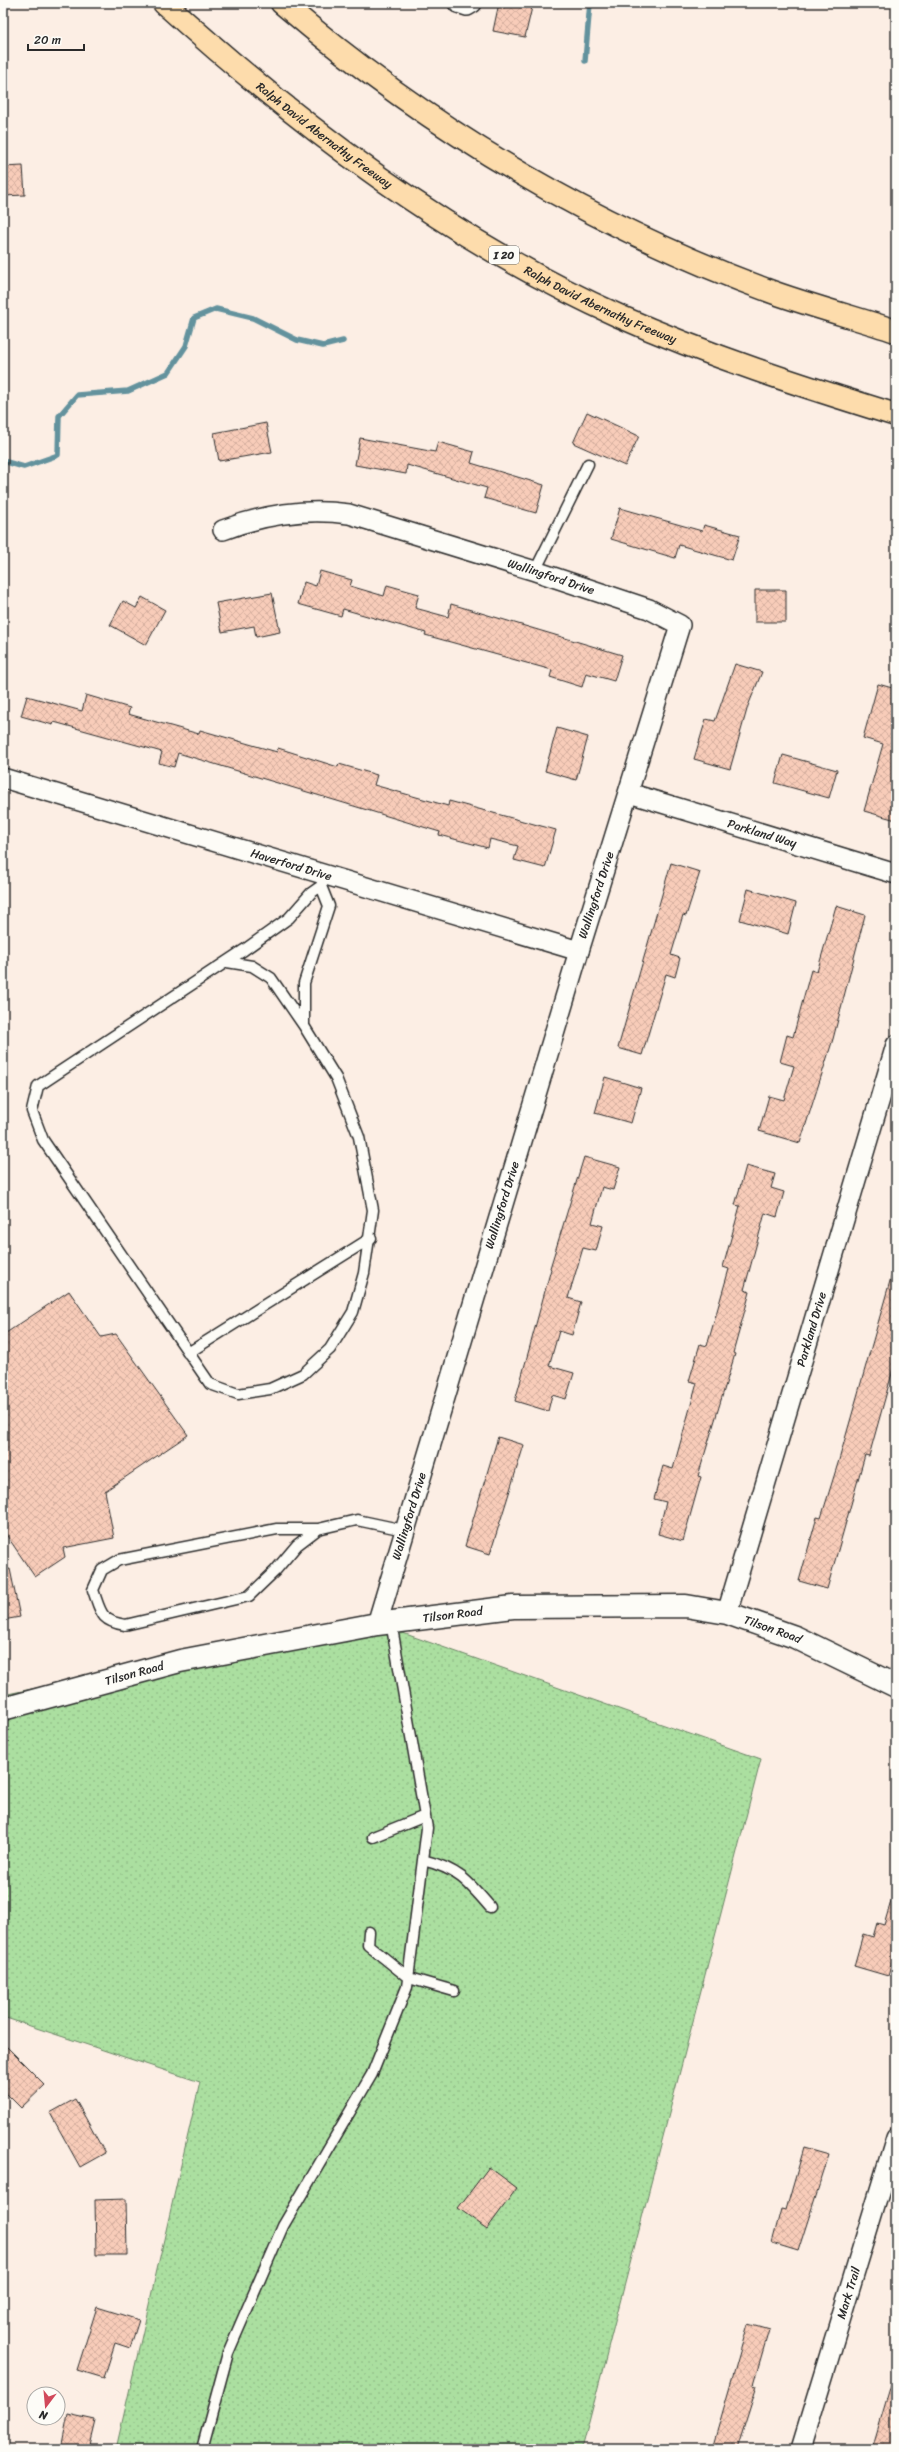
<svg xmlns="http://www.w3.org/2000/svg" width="899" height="2452" font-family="Sriracha,sans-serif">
	<defs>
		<pattern id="grass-dots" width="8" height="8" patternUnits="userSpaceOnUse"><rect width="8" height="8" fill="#abdfa0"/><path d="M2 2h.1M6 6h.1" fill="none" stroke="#93c08a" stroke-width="1.8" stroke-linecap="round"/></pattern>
		<pattern id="building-cross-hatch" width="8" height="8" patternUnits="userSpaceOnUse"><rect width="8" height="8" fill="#f8ccb9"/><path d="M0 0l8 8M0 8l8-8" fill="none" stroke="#d5af9f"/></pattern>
	</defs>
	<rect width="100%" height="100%" fill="#fceee4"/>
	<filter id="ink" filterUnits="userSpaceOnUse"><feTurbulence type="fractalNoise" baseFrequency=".025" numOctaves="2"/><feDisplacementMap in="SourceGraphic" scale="8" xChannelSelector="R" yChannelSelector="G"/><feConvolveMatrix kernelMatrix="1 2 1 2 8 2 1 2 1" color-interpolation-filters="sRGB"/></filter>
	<g filter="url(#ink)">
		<path fill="url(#grass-dots)" stroke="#6b8566" d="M380,1625L761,1759L582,2449H116L200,2082L3,2017V1695L234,1646Z"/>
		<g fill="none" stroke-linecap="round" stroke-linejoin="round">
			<path stroke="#64929d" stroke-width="5.5" d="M585,61L590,3
				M3,461L24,467L58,455L59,416L77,395L128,391L168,373L186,346L194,318L216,309L253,318L297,340L323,346L343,341"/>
		</g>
		<path fill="url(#building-cross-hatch)" stroke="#2b2b2b" d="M499,3H533L525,37L493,31Z
			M23,166L25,195L3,196V167Z
			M587,412L639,436L625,466L573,443Z
			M266,423L272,452L219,461L214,433Z
			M360,438L435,452L438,442L474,452L471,463L544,485L536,513L484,498L487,488L407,465L406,474L355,465Z
			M620,508L702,531L704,525L740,535L732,560L679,545L675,558L611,539Z
			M320,571L352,580L350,586L384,596L387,585L419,594L415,608L448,617L451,604L622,655L614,681L586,673L582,687L550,677L552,670L425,635L426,633L343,609L341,616L298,604L304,582L316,586Z
			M755,590H786V622H755Z
			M272,593L280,632L256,637L254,626L222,632L216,603Z
			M142,597L165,610L146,645L110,625L123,601L136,608Z
			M735,664L762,672L748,706L730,769L694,759L706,719L715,721Z
			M878,684L896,689V820L864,811L883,744L863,738Z
			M86,695L130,708L128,714L199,734L200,730L277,752L278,748L338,767L339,764L377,775L374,785L448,806L449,801L556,830L545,868L514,860L518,846L490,839L488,848L439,835L440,832L178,753L174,767L159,763L162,752L54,722L53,725L21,716L27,696L82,711Z
			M557,728L588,737L576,780L545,771Z
			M783,755L837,770L829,798L775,783Z
			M671,863L700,872L686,916L683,915L671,955L680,958L675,977L666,974L642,1055L618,1048Z
			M748,889L796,903L788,934L740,920Z
			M836,906L865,915L833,1039L800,1143L759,1131L769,1096L784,1100L794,1066L780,1062L787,1035L793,1037L811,970L817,972Z
			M605,1077L641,1088L631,1123L595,1113Z
			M584,1157L620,1167L613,1190L602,1187L592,1223L603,1226L596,1251L583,1248L568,1298L581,1302L572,1335L559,1331L549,1366L574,1373L566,1399L552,1395L548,1411L515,1401L551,1269L550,1268Z
			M746,1166L775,1174L771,1188L784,1192L777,1217L765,1213L744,1290L750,1292L733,1353L735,1354L698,1476L701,1477L683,1541L658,1534L666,1502L654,1499L663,1466L673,1469L697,1383L689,1381L700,1344L707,1346L729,1269L723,1267L740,1206L735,1205Z
			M892,1274L896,1275V1359L869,1456L865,1455L827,1589L799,1581L817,1517L821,1518L839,1460Z
			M69,1291L101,1337L116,1334L188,1435L105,1491L114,1538L63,1548L65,1557L35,1577L3,1530V1335Z
			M498,1437L524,1445L490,1554L465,1546Z
			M10,1569L20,1617L3,1620V1570Z
			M892,1898H896V1949L888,1976L854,1966L863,1934L873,1937L877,1923L884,1925Z
			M3,2043L45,2085L21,2108L3,2090Z
			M75,2099L105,2153L80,2167L50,2113Z
			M804,2148L829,2155L798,2251L772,2243L781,2209L786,2210Z
			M489,2167L517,2188L487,2229L458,2208Z
			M126,2199L127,2255H96L95,2200Z
			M97,2307L139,2320L130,2348L115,2343L104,2378L77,2370Z
			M748,2324L769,2330L753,2385L757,2386L737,2449H712Z
			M892,2381L896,2382V2449H872Z
			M68,2414L95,2420L88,2449H61Z"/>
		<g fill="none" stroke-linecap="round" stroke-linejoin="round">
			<g stroke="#2b2b2b" stroke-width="13">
				<path id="lane" d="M535,571L588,464
					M227,962L252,966L271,978L304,1026L336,1078L359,1137L373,1210L364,1273L353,1312L330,1349L303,1374L270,1389L238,1394L210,1384L43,1140L32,1111L38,1086L244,950L289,918L311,893L321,886
					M304,1026V983L329,906L321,886L323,879
					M188,1353L371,1238
					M318,1529L297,1545L275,1571L249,1596L125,1625C100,1621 101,1612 93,1590L102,1570L119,1560L277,1529H318L357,1520L404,1530
					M373,1837L425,1816
					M423,1860C458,1869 468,1881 490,1907
					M369,1932L368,1945L409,1978L454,1991
					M202,2449L228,2353L283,2226L372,2074L407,1987L427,1828L391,1622"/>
			</g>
			<g stroke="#2b2b2b" stroke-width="22">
				<g id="street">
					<path d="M458,3L467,6L472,3"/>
					<path id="s1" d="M223,530C265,514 305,508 349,514L535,571L649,609L680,625L579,951L377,1624"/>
					<path id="s2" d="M3,778L579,951"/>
					<path id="s3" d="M629,793L896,874"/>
					<path id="s4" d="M727,1613L896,1045"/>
					<path id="s5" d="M801,2449L896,2137"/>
				</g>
			</g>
			<g stroke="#2b2b2b" stroke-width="25">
				<g id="secondary">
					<path id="s6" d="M3,1709L180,1661L377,1624L513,1607L686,1606L727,1613L795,1637L896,1686"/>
				</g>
			</g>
			<g stroke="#2b2b2b" stroke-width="25">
				<g id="highway">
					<path id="s7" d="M164,3C301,127 450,240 619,316C709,356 802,386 896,415"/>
					<path d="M282,3C428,128 594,227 775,293C815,307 856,318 896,331"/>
				</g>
			</g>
			<use href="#lane" stroke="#fdfcf7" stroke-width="10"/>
			<use href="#street" stroke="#fdfcf7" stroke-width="19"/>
			<use href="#secondary" stroke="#fdfcf7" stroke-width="22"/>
			<use href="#highway" stroke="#fddcac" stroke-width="22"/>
		</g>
	</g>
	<g text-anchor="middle" stroke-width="3" stroke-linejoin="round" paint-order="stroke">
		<rect fill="#fdfcf7" stroke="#6a6a68" stroke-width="1" x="489" y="246" width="30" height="18" rx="3"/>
		<g font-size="11" font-weight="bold" fill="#2b2b2b">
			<text x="504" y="259">I 20</text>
		</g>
		<g font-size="12" fill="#2b2b2b" stroke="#fdfcf7">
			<text dy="4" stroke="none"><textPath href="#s7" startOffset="208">Ralph David Abernathy Freeway</textPath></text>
			<text dy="4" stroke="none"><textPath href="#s7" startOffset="533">Ralph David Abernathy Freeway</textPath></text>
			<text dy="4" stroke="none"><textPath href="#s1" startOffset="340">Wallingford Drive</textPath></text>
			<text dy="4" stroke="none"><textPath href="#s3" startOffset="139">Parkland Way</textPath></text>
			<text dy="4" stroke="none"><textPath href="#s2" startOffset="301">Haverford Drive</textPath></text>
			<text transform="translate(596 895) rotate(-72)" y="4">Wallingford Drive</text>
			<text transform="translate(502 1205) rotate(-73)" y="4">Wallingford Drive</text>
			<text dy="4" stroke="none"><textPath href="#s4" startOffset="296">Parkland Drive</textPath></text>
			<text transform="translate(409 1516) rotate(-73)" y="4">Wallingford Drive</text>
			<text dy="4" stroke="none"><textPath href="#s6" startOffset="460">Tilson Road</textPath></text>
			<text dy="4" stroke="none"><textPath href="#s6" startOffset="784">Tilson Road</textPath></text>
			<text dy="4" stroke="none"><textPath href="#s6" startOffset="136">Tilson Road</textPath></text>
			<text dy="4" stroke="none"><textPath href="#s5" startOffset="163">Mark Trail</textPath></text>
		</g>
	</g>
	<rect width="899" height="2452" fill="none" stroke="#fdfcf7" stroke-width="16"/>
	<rect x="8" y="8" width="883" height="2436" fill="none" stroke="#2b2b2b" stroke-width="1.5" filter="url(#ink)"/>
	<g transform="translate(46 2406) rotate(196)"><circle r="19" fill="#fdfcf7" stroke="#a9a8a5"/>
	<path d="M0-3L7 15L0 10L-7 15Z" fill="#d1495b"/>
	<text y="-6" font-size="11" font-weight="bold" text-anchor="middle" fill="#2b2b2b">N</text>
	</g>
	<path d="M28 44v6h56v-6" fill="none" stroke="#2b2b2b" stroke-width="2"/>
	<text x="34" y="44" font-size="12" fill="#2b2b2b" stroke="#fdfcf7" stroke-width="3" paint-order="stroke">20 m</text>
</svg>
